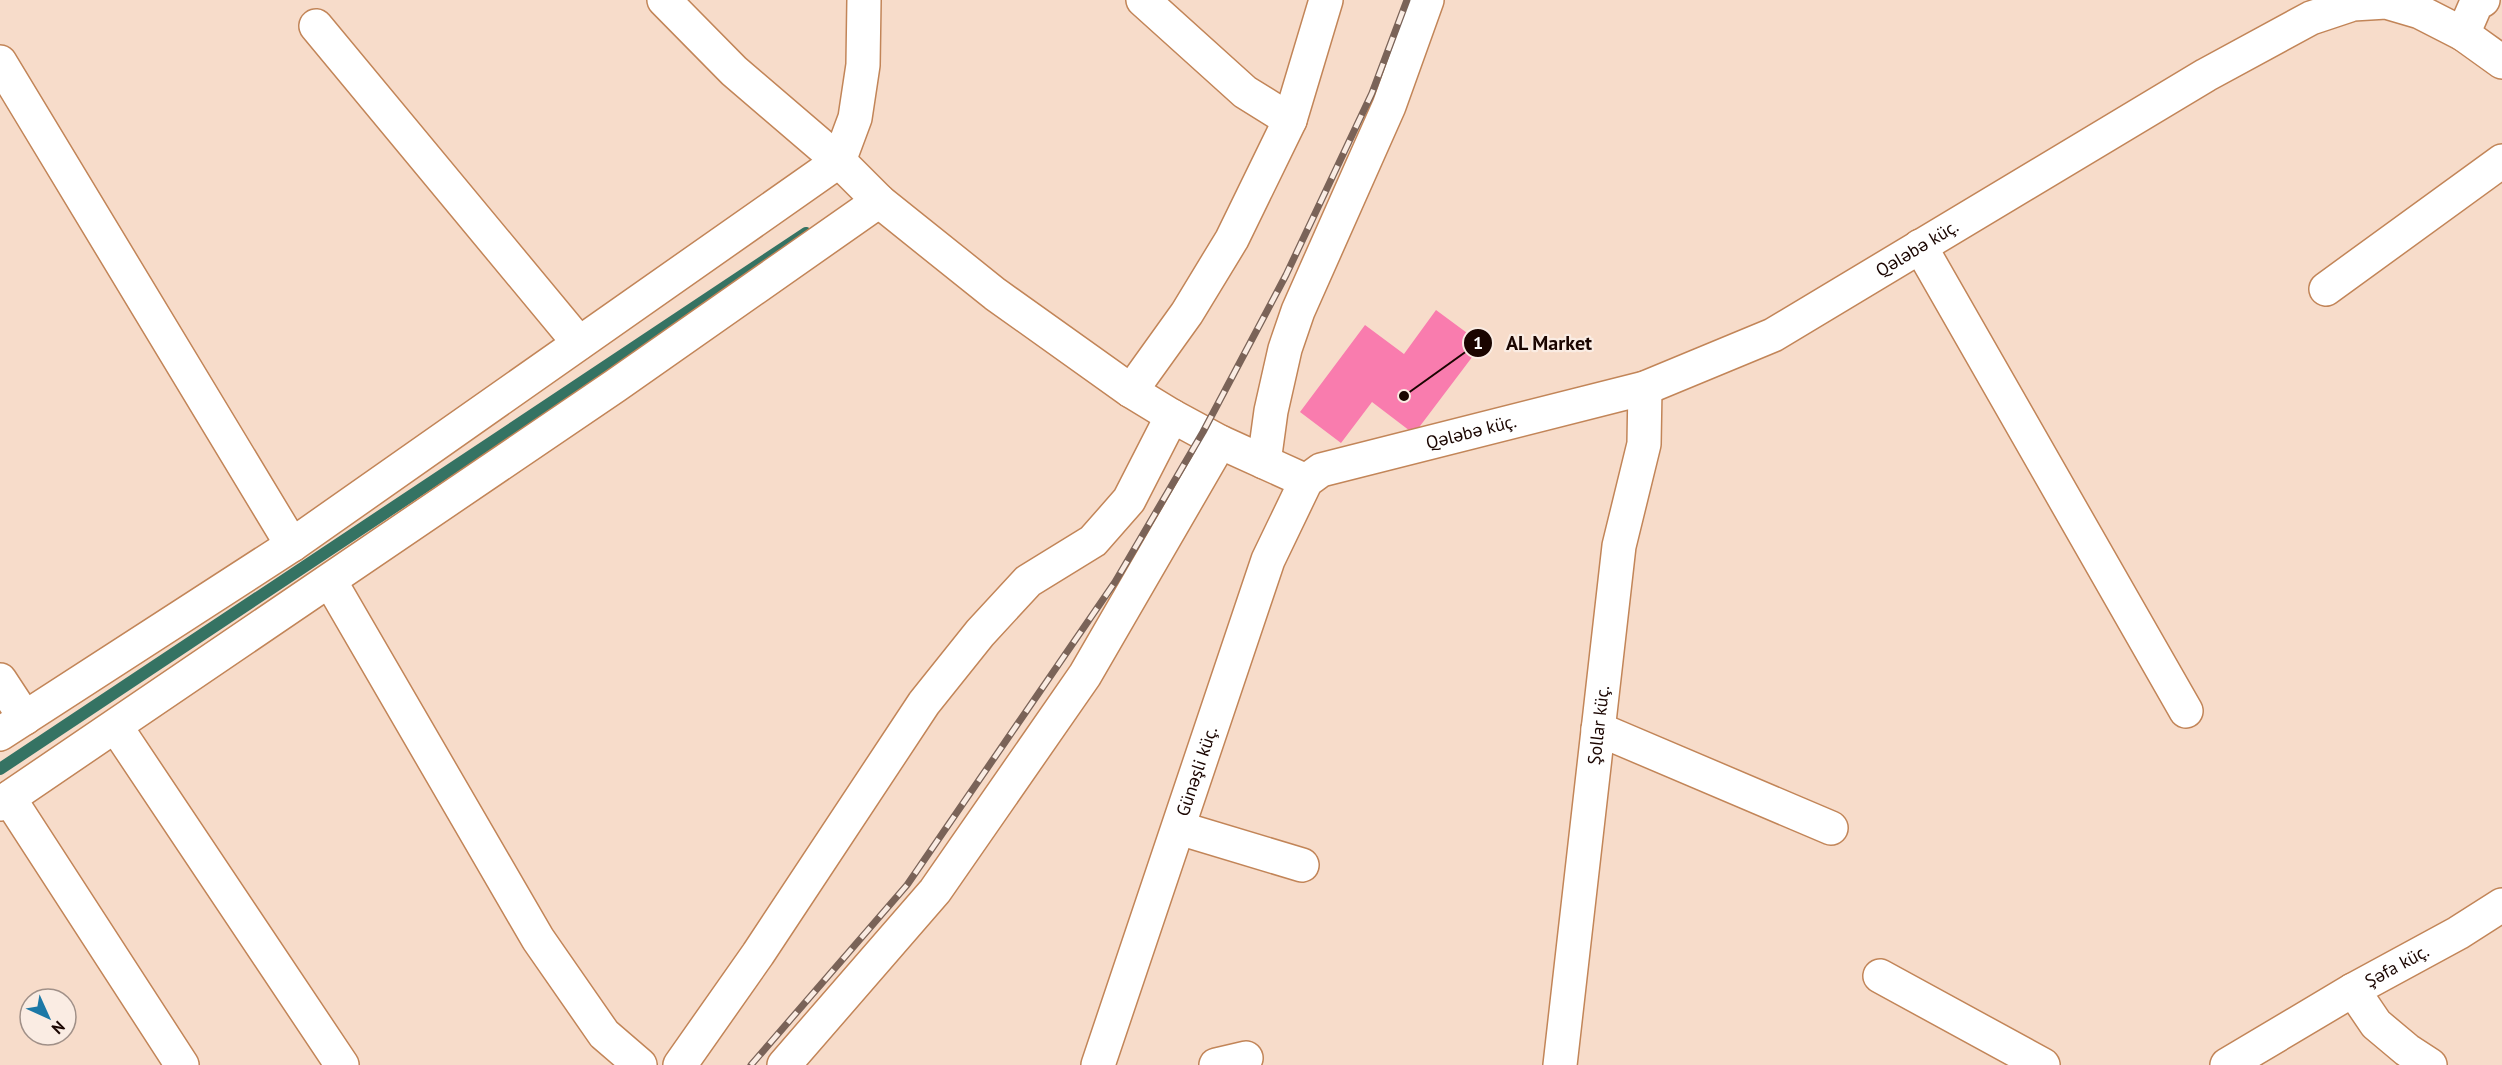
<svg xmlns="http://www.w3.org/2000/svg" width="2502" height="1065" font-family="'PT Sans',sans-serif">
	<rect width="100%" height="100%" fill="#f7dcca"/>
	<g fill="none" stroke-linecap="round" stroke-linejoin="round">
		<path stroke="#357363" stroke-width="12" d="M0,769L806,233"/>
	</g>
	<path fill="#f97cae" d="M1436,310L1482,344L1414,434L1372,402L1341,443L1300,412L1365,325L1404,354Z"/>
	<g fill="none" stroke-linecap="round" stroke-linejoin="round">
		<g stroke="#c28558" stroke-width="36">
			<g id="minor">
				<path d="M664,0L734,71L839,161L879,201L995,294L1131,391L1172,416L1220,442L1306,481"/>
				<path d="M1143,0L1245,92L1290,120"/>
				<path d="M316,26L579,343"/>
				<path d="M2463,34L2476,4L2483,0"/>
				<path d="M0,62L292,545"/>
				<path d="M1920,246L2186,711"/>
				<path d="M2326,289L2502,161"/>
				<path d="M1131,391L1187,313L1232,239L1290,120L1326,0"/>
				<path d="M1264,462L1271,411L1285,349L1298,311L1389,106L1427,0"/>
				<path d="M330,581L538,939L604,1034L640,1065"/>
				<path d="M0,680L25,718"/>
				<path d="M116,727L342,1065"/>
				<path d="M1598,729L1831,828"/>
				<path d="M0,734L292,545L839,161L855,118L863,65L864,0"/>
				<path d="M9,798L182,1065"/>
				<path d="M0,804L615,386L879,201"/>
				<path d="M1179,828L1302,865"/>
				<path d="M1880,976L2043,1065"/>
				<path d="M680,1065L758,954L924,703L980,633L1028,581L1093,541L1129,500L1172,416"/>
				<path d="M784,1065L935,891L1085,675L1220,442"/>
				<path d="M1216,1065L1246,1058"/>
				<path id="s1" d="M1560,1065L1619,546L1644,444L1645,388"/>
				<path d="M2227,1065L2353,990"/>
				<path id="s2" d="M2430,1065L2407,1050L2376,1024L2353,990L2458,933L2502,905"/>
			</g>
		</g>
		<g stroke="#c28558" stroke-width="36">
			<g id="tertiary">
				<path id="s3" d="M1098,1065L1268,560L1306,481L1321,470L1645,388L1773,335L2206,75L2311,18L2353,4L2386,2L2420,12L2463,34L2502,62"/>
			</g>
		</g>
		<use href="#minor" stroke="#fff" stroke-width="33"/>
		<use href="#tertiary" stroke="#fff" stroke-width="33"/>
		<g stroke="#7a6358" stroke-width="7">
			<path id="rail" d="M751,1065L907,885L1115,582L1203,432L1286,275L1372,93L1407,0"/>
		</g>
		<use href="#rail" stroke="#faece3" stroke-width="4.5" stroke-dasharray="14" stroke-linecap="butt"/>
	</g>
	<g text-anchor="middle" stroke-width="4.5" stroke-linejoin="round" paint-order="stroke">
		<g font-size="18" fill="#1a0500" stroke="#faece3">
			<text dy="6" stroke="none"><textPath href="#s3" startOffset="1280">Qələbə küç.</textPath></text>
			<text dy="6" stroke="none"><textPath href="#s3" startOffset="794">Qələbə küç.</textPath></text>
			<text dy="6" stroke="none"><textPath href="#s1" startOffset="342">Şollar küç.</textPath></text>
			<text dy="6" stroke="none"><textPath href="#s3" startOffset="310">Günəşli küç.</textPath></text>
			<text dy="6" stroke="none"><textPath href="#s2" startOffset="159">Şəfa küç.</textPath></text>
		</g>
	</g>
	<path fill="none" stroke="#1a0500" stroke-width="2" d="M1404 396L1478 343"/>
	<g fill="#1a0500" stroke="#faece3" stroke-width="2">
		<circle cx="1404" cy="396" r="6"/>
		<circle cx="1478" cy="343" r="15"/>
	</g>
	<g font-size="18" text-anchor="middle" font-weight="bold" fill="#fff">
		<text x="1478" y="349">1</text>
	</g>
	<g font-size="20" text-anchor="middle" font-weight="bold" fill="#1a0500" stroke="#faece3" stroke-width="4.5" stroke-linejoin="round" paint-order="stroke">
		<text x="1549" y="350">AL Market</text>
	</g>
	<g transform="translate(48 1017) rotate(135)"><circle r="28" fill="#faece3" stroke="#a09088" stroke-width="1.5"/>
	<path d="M0-4.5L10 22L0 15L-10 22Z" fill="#1c78a6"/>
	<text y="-9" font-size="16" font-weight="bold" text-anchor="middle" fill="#1a0500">N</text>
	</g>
</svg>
